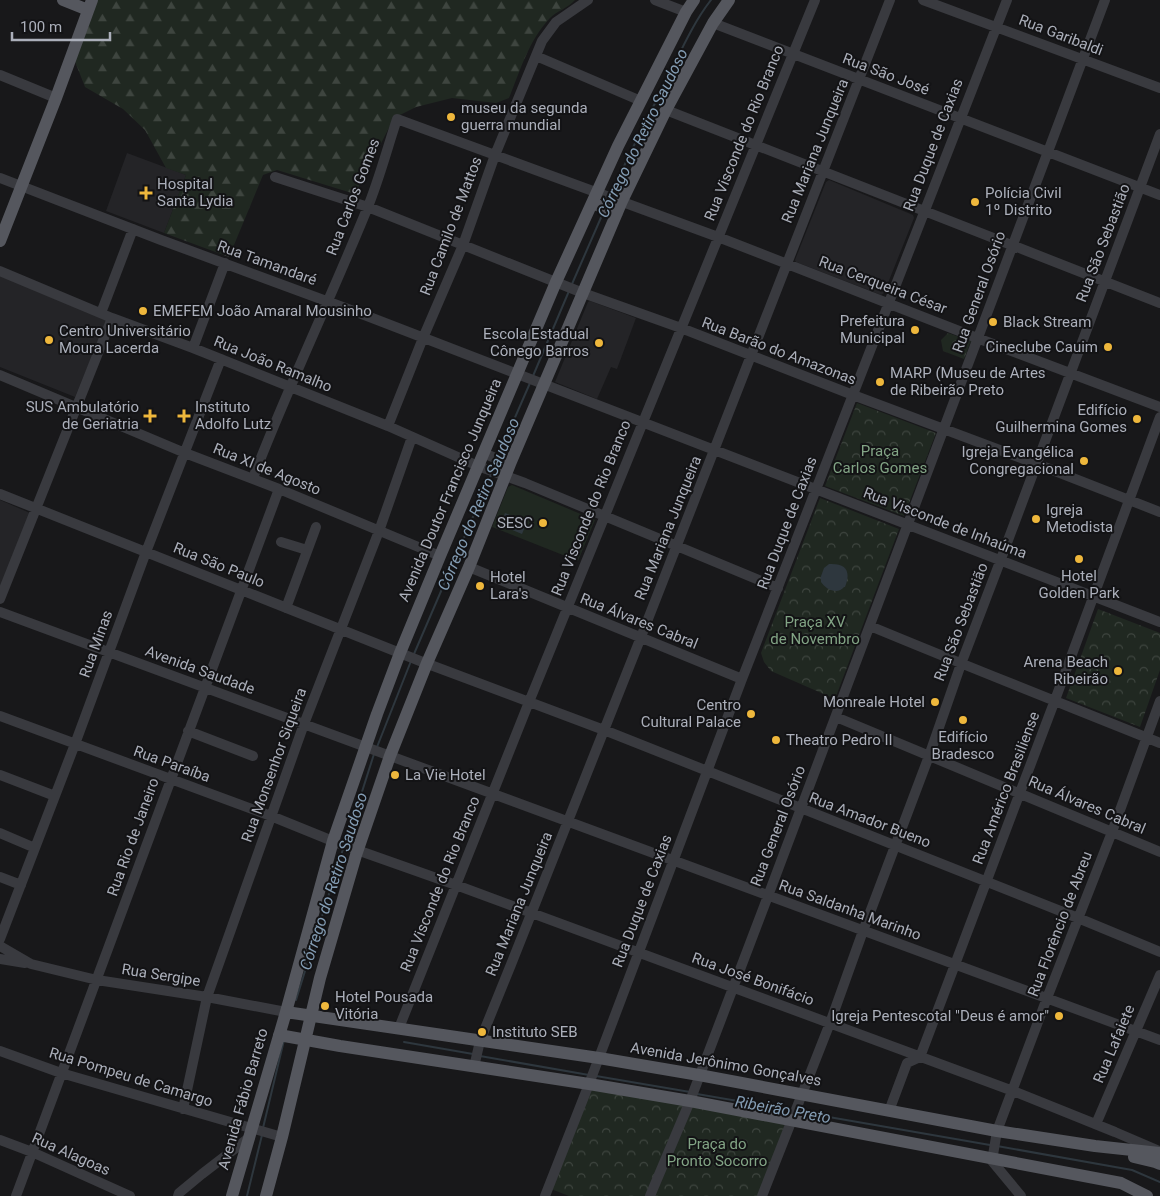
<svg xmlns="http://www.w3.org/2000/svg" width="1160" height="1196" font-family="Roboto,sans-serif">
	<defs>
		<pattern id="forest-firs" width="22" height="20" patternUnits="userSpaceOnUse" patternTransform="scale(1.25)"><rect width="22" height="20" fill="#202821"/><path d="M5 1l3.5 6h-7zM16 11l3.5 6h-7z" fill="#3e453f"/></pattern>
		<pattern id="park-crowns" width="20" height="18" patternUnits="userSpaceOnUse" patternTransform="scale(1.25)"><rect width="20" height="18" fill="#202821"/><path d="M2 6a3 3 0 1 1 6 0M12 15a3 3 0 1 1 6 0" fill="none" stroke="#3e453f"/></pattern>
	</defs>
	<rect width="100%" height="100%" fill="#18181a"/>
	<path fill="#242427" d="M127,153L186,175L164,233L106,211Z
		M829,180L913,215L914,218L884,293L881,295L796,262L795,260L826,182Z
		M0,275L107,320L75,397L0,367Z
		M590,301L636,318L617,369L611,367L597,399L555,382L588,302Z
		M0,500L30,513L0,590Z"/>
	<path fill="url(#forest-firs)" d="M96,0H575C568,8 557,11 550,18C529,40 520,71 509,98L496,103L452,98L416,107L394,118L355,194L277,170L263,175L229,257L164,233L186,175L166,168L145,130L123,109L85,87L74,59Z"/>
	<path fill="url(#park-crowns)" d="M948,333L971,341L964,359L943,351L941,340Z
		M857,403L936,433L904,516L825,486Z
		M820,498L899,529L835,699L771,671L764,662L761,653Z
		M1098,609L1160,633V670L1140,727L1066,698Z
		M591,1088L686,1103L647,1196H569L551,1189Z
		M691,1104L788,1124L759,1196H653Z"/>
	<path fill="#202821" d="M512,485L595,520L578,561L492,527L508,487Z"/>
	<path fill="#2e373e" d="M505,513L527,522L522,534L500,525Z
		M829,564C847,563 851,572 845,587H844C838,595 826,590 821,582V579H820L824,568Z"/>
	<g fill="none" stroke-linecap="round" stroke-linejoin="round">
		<path stroke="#2e373e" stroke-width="2" d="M611,195C628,155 649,116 668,77C681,51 693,23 711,0
			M572,284L603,213
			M533,376L569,291
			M499,454L530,383
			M414,654L491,475
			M377,747L411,661
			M346,842L374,754
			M296,1000L343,849
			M404,1042L473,1054
			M480,1056L589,1075
			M596,1076L690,1092
			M697,1094L791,1110
			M800,1112L990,1145
			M263,1128L284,1040
			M997,1146L1132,1170L1160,1182
			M247,1196L262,1135"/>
		<path stroke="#393a3f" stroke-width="10" d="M655,0L686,12
			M923,0L1160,88
			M713,23L1160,195
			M536,56L641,101
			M0,75L56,98
			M666,110L1160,303
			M275,177L368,207L583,293L681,328L853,395L1037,464L1160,512
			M0,178L161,240L367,316L1160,622
			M0,271L112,318L193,348L388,426L478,466L525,483L778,588
			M101,313L133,229
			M193,348L225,263
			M0,375L185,453L279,489L440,556
			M388,426L423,338L463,245L495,155L542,41L556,22L588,0
			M483,453L510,464
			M253,478C288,387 330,300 367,209C379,180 387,149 397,119L718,237L977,338L1160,407
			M0,494L420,661L604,730L1078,918L1160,952
			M281,542L307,550
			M469,567L742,679
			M0,599L112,318
			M286,608L316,527
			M0,612L1160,1040
			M870,626C966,666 1063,704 1160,743
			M0,716L271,816L340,844L456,885L1013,1091L1115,1132L1157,1150
			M836,717L1160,852
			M188,731L253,756
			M0,775L55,796
			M0,833L35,848
			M0,877L21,885
			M0,939L75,744L146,552L221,359
			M0,946L31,964L97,980L207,997L286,1012
			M0,959L25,963
			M399,1028L529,702L815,0
			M0,1051L61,1073L282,1137
			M920,1057L1055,700L1160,417
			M474,1067L480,1041L510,967L641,637L890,0
			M183,1109L207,997L304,724L379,531L412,437
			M889,1111L907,1063L920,1057
			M1096,1124L1160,975
			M0,1140L32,1152L130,1196
			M16,1196L279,489
			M178,1196L179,1193L202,1174L250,1137
			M545,1196L589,1084L742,679L1007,0
			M650,1196L690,1101L768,896L1105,0
			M762,1196L830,1023L863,931L929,756L961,664L998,567L1160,134
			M1021,1196L992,1161L997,1131L1047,998L1112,832L1160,701"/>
		<path stroke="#55575e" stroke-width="12" d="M63,0L88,10
			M592,203L617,213
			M0,241L56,98L92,0
			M286,1012L599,1058L699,1075L997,1131L1095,1146L1160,1153
			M279,1035L340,1046L589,1084L690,1101L1121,1183L1147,1196
			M1134,1157L1155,1162L1160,1164
			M232,1196L286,1012L333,841L377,714L400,653L440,556L556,282L618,146L686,12L694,0
			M266,1196L282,1137L320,978L356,855L390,756L427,663L469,567L510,464L622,201L666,110L713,23L729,0"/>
	</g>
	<g fill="#eeb73c" stroke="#131315" stroke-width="2">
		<circle cx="451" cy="117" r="5"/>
		<path d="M143.5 185.5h5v5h5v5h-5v5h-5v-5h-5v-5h5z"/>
		<circle cx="975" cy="202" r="5"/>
		<circle cx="143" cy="311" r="5"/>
		<circle cx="993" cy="322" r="5"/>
		<circle cx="915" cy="330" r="5"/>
		<circle cx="49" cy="340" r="5"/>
		<circle cx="599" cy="343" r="5"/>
		<circle cx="1108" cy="347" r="5"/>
		<circle cx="880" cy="382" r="5"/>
		<path d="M147.5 408.5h5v5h5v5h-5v5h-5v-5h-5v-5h5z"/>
		<path d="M181.5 408.5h5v5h5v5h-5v5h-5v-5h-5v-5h5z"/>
		<circle cx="1137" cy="419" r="5"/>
		<circle cx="1084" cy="461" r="5"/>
		<circle cx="1036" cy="519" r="5"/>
		<circle cx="543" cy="523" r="5"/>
		<circle cx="1079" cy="559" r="5"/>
		<circle cx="480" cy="586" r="5"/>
		<circle cx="1118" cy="671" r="5"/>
		<circle cx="935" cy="702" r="5"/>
		<circle cx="751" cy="714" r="5"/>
		<circle cx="963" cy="720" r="5"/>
		<circle cx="776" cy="740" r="5"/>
		<circle cx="395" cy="775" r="5"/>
		<circle cx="325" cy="1006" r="5"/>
		<circle cx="1059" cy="1016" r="5"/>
		<circle cx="482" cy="1032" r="5"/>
	</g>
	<g text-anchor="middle" stroke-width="4" stroke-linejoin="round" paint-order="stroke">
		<g font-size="15" fill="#abafba" stroke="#131315">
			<text transform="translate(1061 35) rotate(21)" y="5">Rua Garibaldi</text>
			<text transform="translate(886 74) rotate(21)" y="5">Rua São José</text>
			<text transform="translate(744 133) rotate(-68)" y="5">Rua Visconde do Rio Branco</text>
			<text transform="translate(933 145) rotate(-69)" y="5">Rua Duque de Caxias</text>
			<text transform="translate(815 151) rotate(-68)" y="5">Rua Mariana Junqueira</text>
			<text transform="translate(353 197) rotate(-69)" y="5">Rua Carlos Gomes</text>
			<text transform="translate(451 226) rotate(-69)" y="5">Rua Camilo de Mattos</text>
			<text transform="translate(1103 243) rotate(-69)" y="5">Rua São Sebastião</text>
			<text transform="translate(267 263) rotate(20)" y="5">Rua Tamandaré</text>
			<text transform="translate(883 285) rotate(21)" y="5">Rua Cerqueira César</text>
			<text transform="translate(979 292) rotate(-70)" y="5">Rua General Osório</text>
			<text transform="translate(779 351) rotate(21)" y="5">Rua Barão do Amazonas</text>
			<text transform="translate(273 364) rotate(22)" y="5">Rua João Ramalho</text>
			<text transform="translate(267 469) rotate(22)" y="5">Rua XI de Agosto</text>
			<text transform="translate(450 490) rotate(-67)" y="5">Avenida Doutor Francisco Junqueira</text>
			<text transform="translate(591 508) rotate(-68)" y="5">Rua Visconde do Rio Branco</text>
			<text transform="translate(787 523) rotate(-69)" y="5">Rua Duque de Caxias</text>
			<text transform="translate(945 523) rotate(21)" y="5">Rua Visconde de Inhaúma</text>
			<text transform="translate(668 528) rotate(-68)" y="5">Rua Mariana Junqueira</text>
			<text transform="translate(219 565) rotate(22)" y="5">Rua São Paulo</text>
			<text transform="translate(639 621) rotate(22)" y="5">Rua Álvares Cabral</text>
			<text transform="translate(961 622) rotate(-69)" y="5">Rua São Sebastião</text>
			<text transform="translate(96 644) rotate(-70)" y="5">Rua Minas</text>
			<text transform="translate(200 670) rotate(20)" y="5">Avenida Saudade</text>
			<text transform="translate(172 764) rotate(20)" y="5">Rua Paraíba</text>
			<text transform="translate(274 765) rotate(-70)" y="5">Rua Monsenhor Siqueira</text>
			<text transform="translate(1006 788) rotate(-69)" y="5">Rua Américo Brasiliense</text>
			<text transform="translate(1087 805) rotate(23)" y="5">Rua Álvares Cabral</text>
			<text transform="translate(870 820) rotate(21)" y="5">Rua Amador Bueno</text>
			<text transform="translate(778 826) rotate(-69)" y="5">Rua General Osório</text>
			<text transform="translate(133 837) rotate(-70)" y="5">Rua Rio de Janeiro</text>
			<text transform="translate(440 884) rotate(-68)" y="5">Rua Visconde do Rio Branco</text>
			<text transform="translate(642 901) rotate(-69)" y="5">Rua Duque de Caxias</text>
			<text transform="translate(519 904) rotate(-68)" y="5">Rua Mariana Junqueira</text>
			<text transform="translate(850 910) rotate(20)" y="5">Rua Saldanha Marinho</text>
			<text transform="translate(1060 924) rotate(-69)" y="5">Rua Florêncio de Abreu</text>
			<text transform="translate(161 975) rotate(9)" y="5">Rua Sergipe</text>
			<text transform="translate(753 979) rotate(20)" y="5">Rua José Bonifácio</text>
			<text transform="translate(1114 1044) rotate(-67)" y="5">Rua Lafaiete</text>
			<text transform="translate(726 1064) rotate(10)" y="5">Avenida Jerônimo Gonçalves</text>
			<text transform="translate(131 1077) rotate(17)" y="5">Rua Pompeu de Camargo</text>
			<text transform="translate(243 1099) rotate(-74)" y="5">Avenida Fábio Barreto</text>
			<text transform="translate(71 1154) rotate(24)" y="5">Rua Alagoas</text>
		</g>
		<g font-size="15" fill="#abafba" stroke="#131315" text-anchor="start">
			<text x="461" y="113">museu da segunda<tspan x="461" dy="17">guerra mundial</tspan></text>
			<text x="157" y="189">Hospital<tspan x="157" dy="17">Santa Lydia</tspan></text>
			<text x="985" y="198">Polícia Civil<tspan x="985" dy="17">1º Distrito</tspan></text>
			<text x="153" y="316">EMEFEM João Amaral Mousinho</text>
			<text x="905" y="326" text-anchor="end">Prefeitura<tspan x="905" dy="17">Municipal</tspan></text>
			<text x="1003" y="327">Black Stream</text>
			<text x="59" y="336">Centro Universitário<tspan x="59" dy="17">Moura Lacerda</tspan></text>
			<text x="589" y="339" text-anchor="end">Escola Estadual<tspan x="589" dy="17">Cônego Barros</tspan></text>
			<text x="1098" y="352" text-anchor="end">Cineclube Cauim</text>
			<text x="890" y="378">MARP (Museu de Artes<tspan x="890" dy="17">de Ribeirão Preto</tspan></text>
			<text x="139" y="412" text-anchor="end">SUS Ambulatório<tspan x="139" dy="17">de Geriatria</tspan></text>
			<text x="195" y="412">Instituto<tspan x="195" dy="17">Adolfo Lutz</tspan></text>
			<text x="1127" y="415" text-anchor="end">Edifício<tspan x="1127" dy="17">Guilhermina Gomes</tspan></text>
			<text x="1074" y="457" text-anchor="end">Igreja Evangélica<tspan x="1074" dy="17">Congregacional</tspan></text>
			<text x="1046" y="515">Igreja<tspan x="1046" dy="17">Metodista</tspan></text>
			<text x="533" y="528" text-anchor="end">SESC</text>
			<text x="1079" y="581" text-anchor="middle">Hotel<tspan x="1079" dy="17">Golden Park</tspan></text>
			<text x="490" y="582">Hotel<tspan x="490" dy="17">Lara's</tspan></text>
			<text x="1108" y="667" text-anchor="end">Arena Beach<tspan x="1108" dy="17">Ribeirão</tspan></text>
			<text x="925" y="707" text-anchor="end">Monreale Hotel</text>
			<text x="741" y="710" text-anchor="end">Centro<tspan x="741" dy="17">Cultural Palace</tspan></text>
			<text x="963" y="742" text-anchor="middle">Edifício<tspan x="963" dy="17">Bradesco</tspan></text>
			<text x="786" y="745">Theatro Pedro II</text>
			<text x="405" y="780">La Vie Hotel</text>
			<text x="335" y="1002">Hotel Pousada<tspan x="335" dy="17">Vitória</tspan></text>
			<text x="1049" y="1021" text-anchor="end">Igreja Pentescotal "Deus é amor"</text>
			<text x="492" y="1037">Instituto SEB</text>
		</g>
		<g font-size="15" fill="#82a485" stroke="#131315">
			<text x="880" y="456">Praça<tspan x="880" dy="17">Carlos Gomes</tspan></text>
			<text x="815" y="627">Praça XV<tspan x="815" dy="17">de Novembro</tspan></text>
			<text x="717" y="1149">Praça do<tspan x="717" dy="17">Pronto Socorro</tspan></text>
		</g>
		<g font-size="16" font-style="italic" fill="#839cb3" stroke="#131315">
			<text transform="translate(642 133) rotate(-64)" y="6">Córrego do Retiro Saudoso</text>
			<text transform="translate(478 504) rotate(-67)" y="6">Córrego do Retiro Saudoso</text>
			<text transform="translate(333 881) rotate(-72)" y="6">Córrego do Retiro Saudoso</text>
			<text transform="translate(783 1109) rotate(10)" y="6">Ribeirão Preto</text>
		</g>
	</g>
	<path d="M12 32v8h98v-8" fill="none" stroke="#abafba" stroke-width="2.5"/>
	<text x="20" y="32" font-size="15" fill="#abafba" stroke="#131315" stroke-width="4" paint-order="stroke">100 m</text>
</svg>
